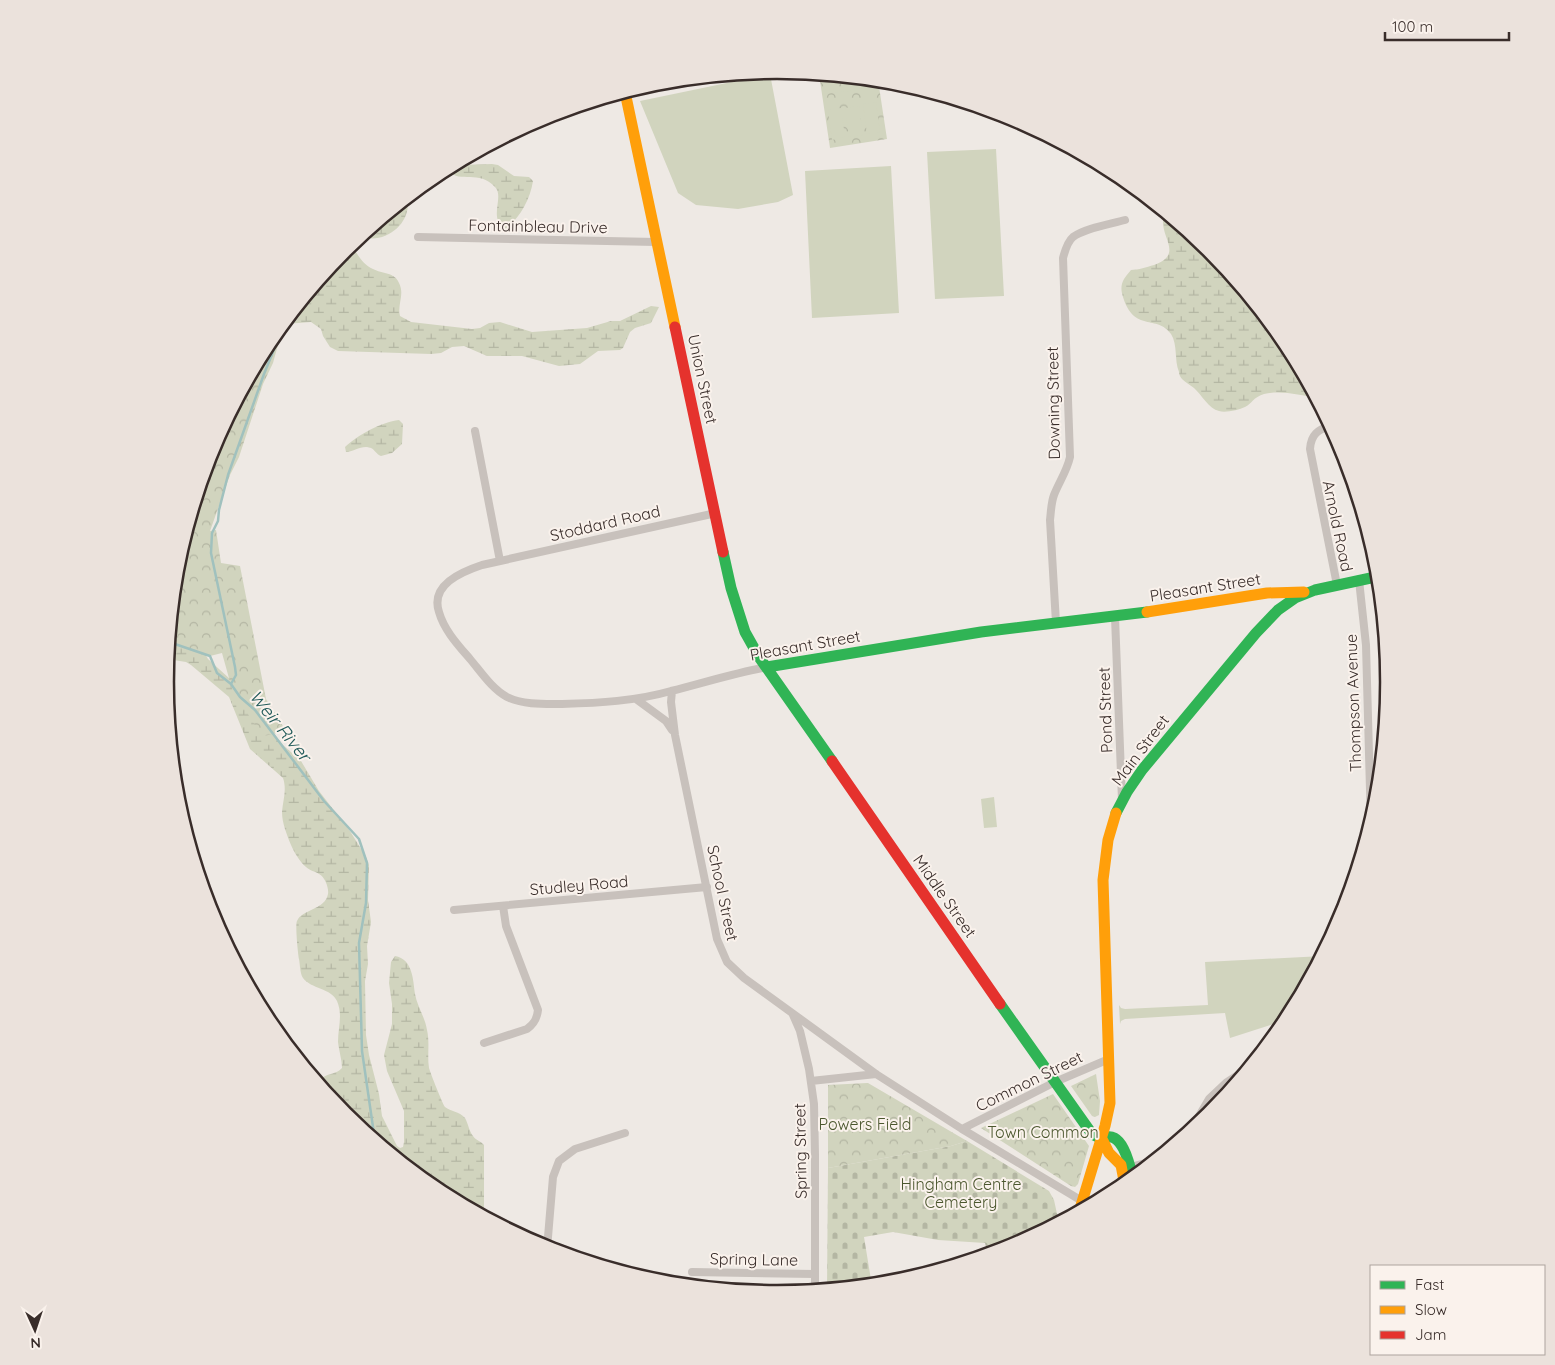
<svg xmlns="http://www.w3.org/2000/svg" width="1555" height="1365" font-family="Quicksand,sans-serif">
	<defs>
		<pattern id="wetland-marsh" width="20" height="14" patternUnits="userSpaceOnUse" patternTransform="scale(1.25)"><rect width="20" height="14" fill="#d1d4be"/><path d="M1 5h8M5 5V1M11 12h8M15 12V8" fill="none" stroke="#b4b6a3"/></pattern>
		<pattern id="cemetery-stones" width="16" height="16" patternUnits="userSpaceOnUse" patternTransform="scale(1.25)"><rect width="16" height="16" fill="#d1d4be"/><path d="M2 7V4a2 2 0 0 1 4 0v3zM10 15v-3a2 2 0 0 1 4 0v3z" fill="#b4b6a3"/></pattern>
		<pattern id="park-crowns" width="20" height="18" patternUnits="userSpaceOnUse" patternTransform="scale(1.25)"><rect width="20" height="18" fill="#d1d4be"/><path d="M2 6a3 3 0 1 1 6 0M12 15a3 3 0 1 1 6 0" fill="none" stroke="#b4b6a3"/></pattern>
	</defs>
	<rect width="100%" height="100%" fill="#eee9e4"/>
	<path fill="url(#wetland-marsh)" d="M492,164L498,165L514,176L529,177L533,181C530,200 520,217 506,229C487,219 505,197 495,187C479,169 460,184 449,171L450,168L458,165Z
		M407,198C413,223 384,246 360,236Z
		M1165,212L1211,250L1287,342L1317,398C1300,395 1281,390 1264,394C1252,398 1253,403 1245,407C1239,410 1225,413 1219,411C1209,409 1201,394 1194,388C1190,385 1185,382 1182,379C1180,377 1179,374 1179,372C1174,360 1178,345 1171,334C1157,314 1134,333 1123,297C1119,285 1123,279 1131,270C1139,270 1146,267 1154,265C1187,253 1155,235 1165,212Z
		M347,247L354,249C359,257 364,265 373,269C382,274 395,272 399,283C405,295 397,304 400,316L411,322L472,329L480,328L489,323L500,322L532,332L587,328L611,321H620L651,306L659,307L651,323L635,328L630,332L623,348L620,350L598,351L580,364L559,366L522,356H487L464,346L452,347L441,353L431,354L338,351L330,347L323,336L321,329L311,322L285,324L286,320Z
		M399,420L403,424L402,444L392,453L381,456C376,454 375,450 371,448C363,444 353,452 346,452L345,447C358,435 381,422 399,420Z
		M173,599L208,659L230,679L283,745L301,761L319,791L350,831L366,857L369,865L368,900L371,922L367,946L368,964L365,981L366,1035L369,1055L379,1094L382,1116L397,1146L400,1148L403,1147L404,1142V1111L387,1071L384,1055L392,1024V1004L389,983L391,962L395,956C413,959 413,980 415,994C417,1006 425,1017 427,1030C430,1043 427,1056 429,1068C430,1072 443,1105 445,1107C451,1112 459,1111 465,1118C468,1123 469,1131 473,1136C475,1140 481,1141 484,1145V1217L437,1192L344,1115L318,1084C323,1072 335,1076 342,1068C342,1060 339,1051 338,1042C338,1027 343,1015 337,1001C331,988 311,989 303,978C300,974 300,964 299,959C298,954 295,924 297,921C302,909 325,910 328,894C329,888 325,877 319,874C315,871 310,871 306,867C300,862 294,852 291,845C287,835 282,823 282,812C283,800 287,790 283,778L250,749L229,697L191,665L186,662L167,659Z"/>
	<path fill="url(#cemetery-stones)" d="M967,1141L1049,1191L1054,1200L1059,1223L1012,1248L1000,1252L987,1251L985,1243L938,1240L893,1232L864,1237L872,1286L827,1290L828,1168L951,1146Z"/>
	<path fill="url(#park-crowns)" d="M819,74L878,80L887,139L830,148Z
		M284,323L273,363L263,384L239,457L230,475L210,531L216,530L221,563L240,566L266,699L286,731L264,736L255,725L232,689L222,653L210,656L204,655L169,642L177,563L212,448L268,342Z
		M1096,1074L1100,1101L1099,1115L1095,1117L1092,1116L1071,1086Z
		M867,1083H868L967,1141L951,1146L828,1168V1085Z
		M1053,1094L1089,1146L1078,1184L1075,1187L1071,1186L981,1128Z"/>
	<path fill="#d1d4be" d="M770,74L793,195L778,202L738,209L696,205L678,193L640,101Z
		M822,74L836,76L838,92L825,94Z
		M840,76L854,78L856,90L842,92Z
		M859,78L873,79L874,87L860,89Z
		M876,102L880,132L867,134L863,104Z
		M859,106L863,135L849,137L845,108Z
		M841,108L845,137L832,140L828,110Z
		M996,149L1004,296L935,299L927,152Z
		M891,166L899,313L812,318L805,171Z
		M994,797L997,827L984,828L981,799Z
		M1323,956L1289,1019L1230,1038L1225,1013L1125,1019L1121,1021L1120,1024L1119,1005L1121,1008L1125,1009L1208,1005L1205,962Z
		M1234,1087L1210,1116L1202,1123L1201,1122L1213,1102L1226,1088Z"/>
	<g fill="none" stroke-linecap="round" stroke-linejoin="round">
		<path stroke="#a0c1be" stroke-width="2.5" d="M286,320L264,374L228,475L219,510L218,521L212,533L211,553L235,667L236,675L231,684L240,697L255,710L324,801L359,839L367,863L366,903L359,943L362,1051L375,1141
			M169,642L210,656L217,673L231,684"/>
		<path stroke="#c8c1bc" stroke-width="8" d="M418,237L656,242
			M1331,425C1318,430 1311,434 1310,449L1337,585
			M475,431L500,561
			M716,513L482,565C461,572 430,585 439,612C444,630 458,645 470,659C481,672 492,689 507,697C523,705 545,704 562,704C599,703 636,701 671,691C703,683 734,673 767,667
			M1359,580L1366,645L1371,826
			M1115,617L1122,800
			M1056,623L1050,520C1051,512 1051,503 1054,495C1059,482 1067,471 1070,457L1063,258C1065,251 1067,242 1073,237C1085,228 1111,224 1125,220
			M672,691L671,702L675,735L717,939L727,962L744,978L876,1074L962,1129L1082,1201
			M636,699L666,721L672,730
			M454,910L707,887
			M793,1015L800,1031L809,1069L814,1104L815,1155V1291
			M484,1043L527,1029C534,1024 537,1019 538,1010L506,926L503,906
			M811,1081L876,1074
			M962,1129L1055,1082L1109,1059
			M1189,1133L1209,1099L1227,1082L1250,1067
			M1127,1168L1156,1160
			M547,1249L553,1177L559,1161L575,1149L625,1133
			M692,1272L815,1274"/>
		<path stroke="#30b455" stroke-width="11" d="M723,552L731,588L745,632L759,657L832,761
			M767,667L981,632L1147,612
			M1116,813L1127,792L1142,770L1256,633L1278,610L1295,598L1315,590L1380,576
			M1000,1004L1092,1134L1102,1139
			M1102,1139C1122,1127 1130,1166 1133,1179"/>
		<path stroke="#ff9f0a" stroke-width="11" d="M625,92L675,327
			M1147,612L1267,593L1304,592
			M1102,1139L1109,1153L1121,1165L1125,1186
			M1079,1212L1105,1126L1110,1103L1103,880L1108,840L1116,813"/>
		<path stroke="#e5322d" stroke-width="11" d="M675,327L723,552
			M832,761L1000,1004"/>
	</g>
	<g text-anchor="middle" stroke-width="4" stroke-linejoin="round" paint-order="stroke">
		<g font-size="16" fill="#392d2a" stroke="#faf2ec">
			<text transform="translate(538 226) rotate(1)" y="6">Fontainbleau Drive</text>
			<text transform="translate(703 379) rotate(78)" y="6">Union Street</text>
			<text transform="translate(1053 403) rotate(-91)" y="6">Downing Street</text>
			<text transform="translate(605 523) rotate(-13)" y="6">Stoddard Road</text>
			<text transform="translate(1338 526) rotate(78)" y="6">Arnold Road</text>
			<text transform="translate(1205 587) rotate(-9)" y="6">Pleasant Street</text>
			<text transform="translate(805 645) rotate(-10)" y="6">Pleasant Street</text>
			<text transform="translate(1353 703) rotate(-92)" y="6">Thompson Avenue</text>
			<text transform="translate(1105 710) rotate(-92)" y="6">Pond Street</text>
			<text transform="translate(1140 750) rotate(-53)" y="6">Main Street</text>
			<text transform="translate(579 885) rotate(-5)" y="6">Studley Road</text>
			<text transform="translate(723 893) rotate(78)" y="6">School Street</text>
			<text transform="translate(945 896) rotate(55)" y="6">Middle Street</text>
			<text transform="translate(1029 1081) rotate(-26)" y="6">Common Street</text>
			<text transform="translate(800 1151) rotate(-91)" y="6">Spring Street</text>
			<text transform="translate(754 1259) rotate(1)" y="6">Spring Lane</text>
		</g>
		<g font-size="16" fill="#4b572e" stroke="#faf2ec">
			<text x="865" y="1130">Powers Field</text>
			<text x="1043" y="1138">Town Common</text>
			<text x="961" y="1190">Hingham Centre<tspan x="961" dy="18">Cemetery</tspan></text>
		</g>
		<g font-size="18" font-style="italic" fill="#205a59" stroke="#faf2ec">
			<text transform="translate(280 726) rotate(51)" y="6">Weir River</text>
		</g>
	</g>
	<path d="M0 0H1555V1365H0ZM174 682a603 603 0 1 1 1206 0a603 603 0 1 1-1206 0Z" fill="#ebe2dc" fill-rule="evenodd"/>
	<path fill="none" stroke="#392d2a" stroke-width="2.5" d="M174 682a603 603 0 1 1 1206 0a603 603 0 1 1-1206 0Z"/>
	<rect x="1370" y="1265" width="175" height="90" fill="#faf2ec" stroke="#ada39e"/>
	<rect x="1380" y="1281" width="25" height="8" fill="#30b455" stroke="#ada39e"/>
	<text x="1415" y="1290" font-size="15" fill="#392d2a">Fast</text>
	<rect x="1380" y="1306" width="25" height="8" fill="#ff9f0a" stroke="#ada39e"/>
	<text x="1415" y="1315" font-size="15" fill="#392d2a">Slow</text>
	<rect x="1380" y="1331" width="25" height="8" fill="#e5322d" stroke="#ada39e"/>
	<text x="1415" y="1340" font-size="15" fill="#392d2a">Jam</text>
	<g transform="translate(35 1330) rotate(177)" stroke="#faf2ec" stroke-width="4" paint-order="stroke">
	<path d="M0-4L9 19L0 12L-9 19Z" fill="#392d2a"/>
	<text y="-8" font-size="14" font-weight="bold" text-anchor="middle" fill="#392d2a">N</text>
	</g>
	<path d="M1385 32v8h124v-8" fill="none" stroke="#392d2a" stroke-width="2.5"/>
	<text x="1392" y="32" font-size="15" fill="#392d2a" stroke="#faf2ec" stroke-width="4" paint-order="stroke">100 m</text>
</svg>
